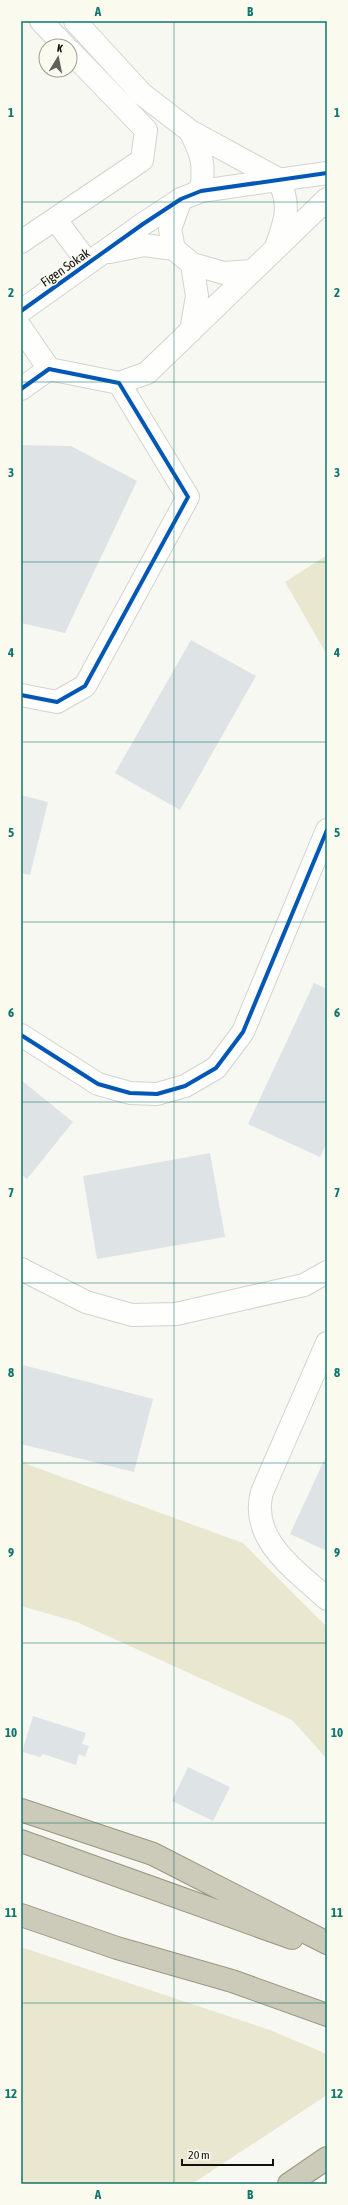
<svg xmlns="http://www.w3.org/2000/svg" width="348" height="2205" font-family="'Asap Condensed',sans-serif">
	<rect width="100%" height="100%" fill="#f8f8f2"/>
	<path fill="#eae7d0" d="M327,555V655L285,582Z
		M21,1462L243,1543L327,1627V1759L292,1720L77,1622L21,1606Z
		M21,1947L270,2030L327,2054V2095L192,2184H21Z"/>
	<path fill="#dee3e6" d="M21,445L71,446L137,481L65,633L21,623Z
		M191,640L256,676L180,810L115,773Z
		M21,795L48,802L30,875L21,873Z
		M314,983L327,989V1142L320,1157L248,1124Z
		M21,1080L73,1122L27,1179L21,1174Z
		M210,1153L225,1237L97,1259L83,1176Z
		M23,1365L153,1399L134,1472L21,1444Z
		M327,1454V1551L290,1534Z
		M33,1716L86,1733L82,1744L89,1746L85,1757L79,1754L76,1765L43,1754L40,1757L22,1752Z
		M188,1767L230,1787L213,1821L172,1801Z"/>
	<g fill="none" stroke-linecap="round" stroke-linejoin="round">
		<g stroke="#d3d3ce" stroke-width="24">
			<path id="street" d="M41,21L65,46
				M75,21L142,94L190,131L278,179C292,206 285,221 276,247
				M190,131C202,155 205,163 201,191
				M181,199L170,229L174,249L192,264L224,273L252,271
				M55,219L88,263
				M21,242L142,160L146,130L70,51
				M110,252L144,245L174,249
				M21,311L143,224L181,199L201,191L327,173
				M21,328L49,369
				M191,331L197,296L192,264
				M119,383L147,373L327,199
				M21,389L49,369L119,383L188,497L85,686L57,702L21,695
				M21,1035L98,1084L130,1093L157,1094L185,1086L216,1068L243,1032L327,830
				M21,1269L86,1302L132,1315L176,1314L304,1285L327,1272
				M327,1343L262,1492C249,1540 296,1570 327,1599"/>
		</g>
		<g stroke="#9a9882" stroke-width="24">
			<path id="highway" d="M21,1810L153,1854L327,1943
				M21,1841L292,1938
				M21,1915L117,1948L232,1981L327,2015
				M289,2184L327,2158"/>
		</g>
		<use href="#street" stroke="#fefefd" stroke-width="22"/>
		<use href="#highway" stroke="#cccab8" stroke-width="22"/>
		<g stroke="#fbfaef" stroke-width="6">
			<path id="cycleway" d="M21,311L143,224L181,199L201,191L327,173
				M21,389L49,369L119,383L188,497L85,686L57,702L21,695
				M21,1035L98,1084L130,1093L157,1094L185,1086L216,1068L243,1032L327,830"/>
		</g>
		<use href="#cycleway" stroke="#0057b8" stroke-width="4"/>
	</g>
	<path fill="none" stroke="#0f766e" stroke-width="1" stroke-opacity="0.55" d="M174,21V2184M21,202H327M21,382H327M21,562H327M21,742H327M21,922H327M21,1102H327M21,1283H327M21,1463H327M21,1643H327M21,1823H327M21,2003H327"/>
	<g text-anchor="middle" stroke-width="3" stroke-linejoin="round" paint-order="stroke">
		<g font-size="13" fill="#11110d" stroke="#fbfaef">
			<text transform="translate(65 267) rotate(-35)" y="5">Figen Sokak</text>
		</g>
	</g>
	<rect width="348" height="2205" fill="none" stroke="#fbfaef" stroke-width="44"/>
	<g transform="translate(58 58) rotate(10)"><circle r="19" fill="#fbfaef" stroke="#9d9d95"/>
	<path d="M0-3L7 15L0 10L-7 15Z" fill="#62625d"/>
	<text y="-6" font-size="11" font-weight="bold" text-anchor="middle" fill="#11110d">K</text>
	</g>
	<path d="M182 2159v6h91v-6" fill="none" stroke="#11110d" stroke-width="2"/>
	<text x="188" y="2159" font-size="12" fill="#11110d" stroke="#fbfaef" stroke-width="3" paint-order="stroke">20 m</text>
	<rect x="22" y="22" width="304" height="2161" fill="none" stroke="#0f766e" stroke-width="1.5"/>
	<g font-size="13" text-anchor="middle" font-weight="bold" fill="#0f766e">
		<text x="98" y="16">A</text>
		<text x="250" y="16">B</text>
		<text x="11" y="117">1</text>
		<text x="337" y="117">1</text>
		<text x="11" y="297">2</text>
		<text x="337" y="297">2</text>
		<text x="11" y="477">3</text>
		<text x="337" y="477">3</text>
		<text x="11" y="657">4</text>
		<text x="337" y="657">4</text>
		<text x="11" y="837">5</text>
		<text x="337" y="837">5</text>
		<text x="11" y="1017">6</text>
		<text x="337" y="1017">6</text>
		<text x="11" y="1197">7</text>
		<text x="337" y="1197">7</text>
		<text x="11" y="1377">8</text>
		<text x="337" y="1377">8</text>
		<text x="11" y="1557">9</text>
		<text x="337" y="1557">9</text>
		<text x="11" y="1737">10</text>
		<text x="337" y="1737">10</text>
		<text x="11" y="1917">11</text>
		<text x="337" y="1917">11</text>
		<text x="11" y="2098">12</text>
		<text x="337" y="2098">12</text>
		<text x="98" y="2199">A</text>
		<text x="250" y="2199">B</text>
	</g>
</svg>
